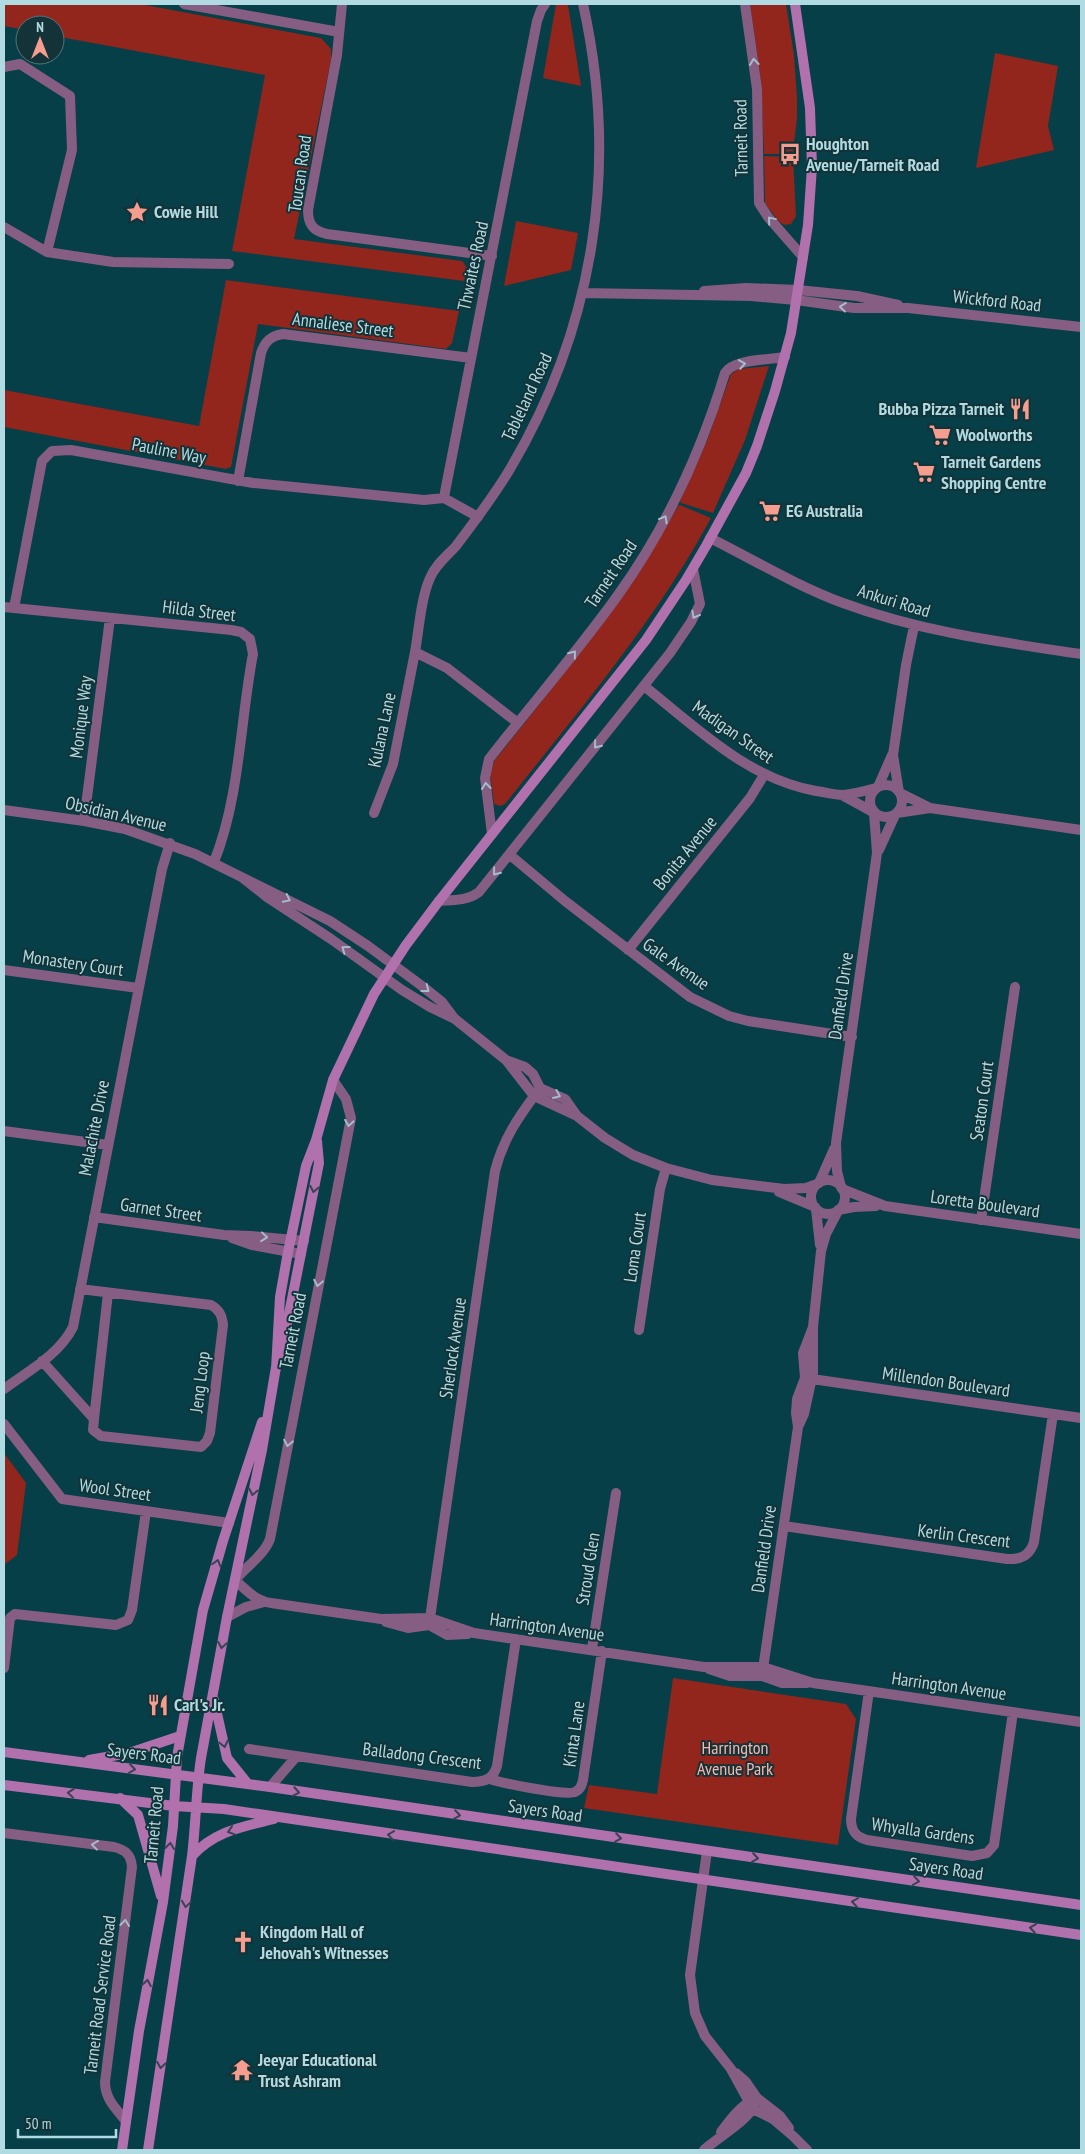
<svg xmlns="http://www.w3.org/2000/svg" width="1085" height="2154" font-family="'PT Sans Narrow',sans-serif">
	<rect width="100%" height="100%" fill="#063f47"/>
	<path fill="#92251c" d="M4,4H140L321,38L331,49V60L294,239L462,261L467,268L464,281L232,251L265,75L55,36V25H25V30L4,26Z
		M556,4L568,5L581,86L543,78Z
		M750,4H786L794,55L797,98V118L793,152L789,151V154H764L761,82Z
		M995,53L1058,66L1048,126L1054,150L976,168Z
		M764,156L793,157L796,216L791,224L785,225L779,222L765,203Z
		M516,221L578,233L571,270L504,286Z
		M226,280L459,311L452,343L446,349L258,324L231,467L226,469L4,427V390L199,426Z
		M769,366L745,440L713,513L681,503L680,501L707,441L731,374L739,369Z
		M680,505L711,518C655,622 578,712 505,804L500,806L494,804L490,775L494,761C560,679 627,597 678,506Z
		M4,1453L26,1483L17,1555L4,1565Z
		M673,1678L846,1704L856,1719L838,1845L584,1808L589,1785L657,1794Z"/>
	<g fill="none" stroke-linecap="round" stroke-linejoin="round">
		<path stroke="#865d83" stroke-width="10" d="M184,4L339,32
			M342,4L337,55L308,210C308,224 313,231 327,234L492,256
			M745,4L757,89L759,203L768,217L803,257
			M4,67L20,64L70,96L72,150L47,252
			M4,227L47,252L113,262L229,264
			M704,291L746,288L798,290
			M582,293L751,296L796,300
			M238,481L261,353C265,341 271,336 283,334L471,358
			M478,517L444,498L445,492L537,21L541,10L545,4
			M710,538C754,560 797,586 843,603C921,632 1000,642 1081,654
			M4,607L231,630L241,632L250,639L253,654C240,722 240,797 214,862
			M14,608L42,461L52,451L71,450L253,483L424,500L444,498
			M644,686C697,728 748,779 816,791C824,792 834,795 843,795C854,794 865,791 876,788
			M518,723L447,668L415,652C419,629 421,598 430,578C435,565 447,556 456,546C475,521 494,496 510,469C595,326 619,165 583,4
			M870 801a16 16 0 1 1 32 0a16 16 0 1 1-32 0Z
			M878,787L892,755
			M899,792L893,755L906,665L914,626
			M900,793L930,808L1081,830
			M842,795L873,812
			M374,813L393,764L415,652
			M897,813L930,808
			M84,821L110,618
			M492,834L485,778L489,759C532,704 578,651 618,595C666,528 701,452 725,373C733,359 768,360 785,357
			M879,850L895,815
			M510,855L565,901L690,997L729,1016L748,1021L852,1037
			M439,901C453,900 467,901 479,892L670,653L691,622L700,604L693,569
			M628,950L750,798L764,775
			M4,970L138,988
			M333,1080L346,1099L351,1118L270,1539C264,1555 247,1566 235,1580C246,1590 256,1601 271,1603L381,1619L430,1618L474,1633L704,1667H763L813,1683L1081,1722
			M4,1131L108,1145
			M819,1183L834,1149
			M841,1187L837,1171L836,1143L877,853L874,813
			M816,1209L820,1245
			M94,1217L224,1235L251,1236L304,1241
			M981,1220L1015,987
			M232,1238L252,1245L301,1254
			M639,1330L660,1189L666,1168
			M42,1361L94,1419L93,1430L101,1436L201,1447L207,1441L210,1433L223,1325C222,1316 220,1310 211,1305L80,1289
			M805,1378L1081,1418
			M4,1389C28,1371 59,1355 73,1327L162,869L170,843
			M94,1419L108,1293
			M4,1424L62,1499L229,1523
			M799,1425L804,1414L813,1373V1327L821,1251L826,1234L838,1211
			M784,1526L1007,1559C1021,1560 1030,1555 1034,1542L1053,1414
			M227,1617L246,1607L264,1602
			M386,1622L408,1628L429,1625L447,1635L468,1634
			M429,1625L495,1171C503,1139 519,1116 538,1091
			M592,1649L616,1493
			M4,1668L10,1618L15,1614L116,1625L128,1620L132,1610L146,1511
			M709,1669L730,1676H762L782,1683H807
			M762,1676L798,1427L796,1413L797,1399L805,1378L803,1353L813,1327
			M869,1691L851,1819C851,1831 856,1837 867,1840L972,1856L987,1853L994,1845L1013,1712
			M249,1749L472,1782C485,1782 493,1779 497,1766L516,1639
			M490,1779C501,1783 566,1796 575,1792C580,1790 582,1785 583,1780L602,1651
			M270,1787L296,1757
			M4,1833L114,1847C125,1850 131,1854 132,1867L105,2082C105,2099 116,2109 126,2121
			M707,1851L690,1975L695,2013L705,2036L731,2069L753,2109L773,2119L793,2136L807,2150
			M736,2073L746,2082L757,2098L780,2116L789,2128
			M721,2132C730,2120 740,2106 753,2100
			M704,2150C718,2137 748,2121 755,2104"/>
		<path stroke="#865d83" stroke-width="10" d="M798,290L857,296L898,305
			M796,300L854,308H908L1081,327
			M4,810L84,821L125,829L195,854L330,921L368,946L422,986L442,1002L454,1018
			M243,878L267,897L331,939L402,990L430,1007L455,1019L506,1060L534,1096L577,1116L605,1138L633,1155L666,1168L712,1180L784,1189L806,1188L817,1184
			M506,1060L525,1067L533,1074L540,1088L565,1099L577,1116
			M811 1197a17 17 0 1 1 34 0a17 17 0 1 1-34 0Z
			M842,1189L885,1206L1081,1234
			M779,1192L815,1207
			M838,1210L854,1207L876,1206"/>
		<path stroke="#b171ad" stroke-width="10" d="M276,1369L280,1297L288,1252L306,1166L316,1140L333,1080L374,994L406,945L439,901L646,640L686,580L706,546L746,473L757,446L775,391L791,333L808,225L812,167L810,108L795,4
			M214,1700L227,1758L248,1784
			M4,1752L270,1787L1081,1905
			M89,1760L129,1753L180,1736
			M4,1785L174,1806L224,1809L1081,1935
			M120,1798L138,1815L161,1896
			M192,1856C215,1831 242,1827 274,1819
			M122,2150L139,2031L163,1902L173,1826L177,1757L203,1610L223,1541L262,1422
			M148,2150L192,1856C196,1823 196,1790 201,1758L227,1617L262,1450L276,1367L286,1329L319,1163L317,1141"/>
	</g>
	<defs><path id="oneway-chevron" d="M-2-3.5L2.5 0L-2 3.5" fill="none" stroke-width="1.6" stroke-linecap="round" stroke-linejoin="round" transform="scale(1.25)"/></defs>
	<g stroke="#a6bcca">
		<use href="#oneway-chevron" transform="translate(754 62) rotate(-96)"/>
		<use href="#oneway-chevron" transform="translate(771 220) rotate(-130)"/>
		<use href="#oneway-chevron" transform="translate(843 307) rotate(-174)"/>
		<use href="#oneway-chevron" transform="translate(742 364) rotate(-9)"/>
		<use href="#oneway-chevron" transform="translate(664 519) rotate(-61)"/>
		<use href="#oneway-chevron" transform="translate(695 615) rotate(119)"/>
		<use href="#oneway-chevron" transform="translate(573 654) rotate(-51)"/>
		<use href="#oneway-chevron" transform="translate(597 745) rotate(129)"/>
		<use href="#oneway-chevron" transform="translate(486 786) rotate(-97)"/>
		<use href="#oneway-chevron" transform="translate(496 872) rotate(129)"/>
		<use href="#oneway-chevron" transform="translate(287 899) rotate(26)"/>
		<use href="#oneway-chevron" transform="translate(345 949) rotate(-144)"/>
		<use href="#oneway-chevron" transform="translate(426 989) rotate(38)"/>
		<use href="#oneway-chevron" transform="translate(557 1095) rotate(23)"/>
		<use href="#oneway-chevron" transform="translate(349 1123) rotate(99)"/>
		<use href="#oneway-chevron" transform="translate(264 1237) rotate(6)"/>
		<use href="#oneway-chevron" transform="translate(318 1283) rotate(101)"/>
		<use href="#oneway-chevron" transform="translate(288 1443) rotate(101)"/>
		<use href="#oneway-chevron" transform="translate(95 1845) rotate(-173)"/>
		<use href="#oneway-chevron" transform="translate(125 1923) rotate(-83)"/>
	</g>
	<g stroke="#3b4255">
		<use href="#oneway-chevron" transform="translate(314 1189) rotate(101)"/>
		<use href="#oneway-chevron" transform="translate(253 1492) rotate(102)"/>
		<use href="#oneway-chevron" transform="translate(217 1563) rotate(-74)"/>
		<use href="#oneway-chevron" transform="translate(222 1645) rotate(100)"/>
		<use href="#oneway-chevron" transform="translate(224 1744) rotate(77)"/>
		<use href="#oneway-chevron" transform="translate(132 1769) rotate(8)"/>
		<use href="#oneway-chevron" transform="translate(296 1792) rotate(10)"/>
		<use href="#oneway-chevron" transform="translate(71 1793) rotate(-174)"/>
		<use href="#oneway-chevron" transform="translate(457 1815) rotate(8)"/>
		<use href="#oneway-chevron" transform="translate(231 1831) rotate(162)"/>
		<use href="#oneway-chevron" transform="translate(391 1835) rotate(-172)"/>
		<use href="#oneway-chevron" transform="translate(618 1838) rotate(8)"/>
		<use href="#oneway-chevron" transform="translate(170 1846) rotate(-83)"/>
		<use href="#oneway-chevron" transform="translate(755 1858) rotate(8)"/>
		<use href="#oneway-chevron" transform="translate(916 1881) rotate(8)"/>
		<use href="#oneway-chevron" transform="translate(855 1902) rotate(-172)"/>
		<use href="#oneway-chevron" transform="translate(186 1904) rotate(98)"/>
		<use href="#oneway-chevron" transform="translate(1033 1928) rotate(-172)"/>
		<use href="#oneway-chevron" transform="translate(147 1983) rotate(-80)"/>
		<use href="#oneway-chevron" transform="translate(161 2065) rotate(99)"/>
	</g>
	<defs>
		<g id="bus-bare" transform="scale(1.725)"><path d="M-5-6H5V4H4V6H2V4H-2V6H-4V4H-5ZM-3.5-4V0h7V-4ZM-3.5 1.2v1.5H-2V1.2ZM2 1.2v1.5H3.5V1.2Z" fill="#f59d8f" stroke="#143338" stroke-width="2.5" paint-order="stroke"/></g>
		<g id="sight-bare" transform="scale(1.725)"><path d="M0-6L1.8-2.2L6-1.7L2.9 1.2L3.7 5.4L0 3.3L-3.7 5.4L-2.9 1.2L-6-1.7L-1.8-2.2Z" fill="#f59d8f" stroke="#143338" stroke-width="2.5" paint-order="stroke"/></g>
		<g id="restaurant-bare" transform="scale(1.725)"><path d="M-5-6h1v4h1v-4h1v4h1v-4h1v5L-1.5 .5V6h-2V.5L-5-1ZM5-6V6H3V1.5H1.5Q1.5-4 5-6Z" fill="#f59d8f" stroke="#143338" stroke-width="2.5" paint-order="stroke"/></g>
		<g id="supermarket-bare" transform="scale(1.725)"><path d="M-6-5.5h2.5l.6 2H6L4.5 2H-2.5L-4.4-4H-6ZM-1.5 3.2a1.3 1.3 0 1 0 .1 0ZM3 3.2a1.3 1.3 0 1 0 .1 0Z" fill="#f59d8f" stroke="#143338" stroke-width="2.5" paint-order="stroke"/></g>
		<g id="church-bare" transform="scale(1.725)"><path d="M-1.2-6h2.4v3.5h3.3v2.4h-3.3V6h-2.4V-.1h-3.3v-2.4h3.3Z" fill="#f59d8f" stroke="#143338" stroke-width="2.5" paint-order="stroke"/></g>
		<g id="temple-bare" transform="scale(1.725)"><path d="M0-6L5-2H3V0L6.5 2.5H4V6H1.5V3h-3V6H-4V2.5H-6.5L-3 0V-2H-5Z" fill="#f59d8f" stroke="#143338" stroke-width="2.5" paint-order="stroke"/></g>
	</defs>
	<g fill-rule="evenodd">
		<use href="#bus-bare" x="790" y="154"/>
		<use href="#sight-bare" x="137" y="212"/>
		<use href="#restaurant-bare" x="1020" y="409"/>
		<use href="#supermarket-bare" x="940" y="435"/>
		<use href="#supermarket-bare" x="924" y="472"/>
		<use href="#supermarket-bare" x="770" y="511"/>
		<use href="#restaurant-bare" x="158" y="1705"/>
		<use href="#church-bare" x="243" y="1942"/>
		<use href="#temple-bare" x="242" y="2070"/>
	</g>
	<g text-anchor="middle" stroke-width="4" stroke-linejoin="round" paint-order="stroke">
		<g font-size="18" fill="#b0dbe2" stroke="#143338">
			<text transform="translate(741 138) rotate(-91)" y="6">Tarneit Road</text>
			<text transform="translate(300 174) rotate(-82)" y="6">Toucan Road</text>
			<text transform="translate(473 266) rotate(-78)" y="6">Thwaites Road</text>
			<text transform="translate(997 301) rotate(6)" y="6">Wickford Road</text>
			<text transform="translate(343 325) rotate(7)" y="6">Annaliese Street</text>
			<text transform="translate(527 397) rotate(-65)" y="6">Tableland Road</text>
			<text transform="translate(169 451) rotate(11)" y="6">Pauline Way</text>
			<text transform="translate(611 574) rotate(-56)" y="6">Tarneit Road</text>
			<text transform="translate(894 601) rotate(17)" y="6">Ankuri Road</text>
			<text transform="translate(199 611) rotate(7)" y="6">Hilda Street</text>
			<text transform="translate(81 717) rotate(-83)" y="6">Monique Way</text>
			<text transform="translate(382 730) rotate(-78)" y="6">Kulana Lane</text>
			<text transform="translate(733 732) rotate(35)" y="6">Madigan Street</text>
			<text transform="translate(116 814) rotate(13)" y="6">Obsidian Avenue</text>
			<text transform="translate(685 853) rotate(-51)" y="6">Bonita Avenue</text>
			<text transform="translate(73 963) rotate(8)" y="6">Monastery Court</text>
			<text transform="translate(676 964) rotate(35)" y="6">Gale Avenue</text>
			<text transform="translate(841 996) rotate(-82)" y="6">Danfield Drive</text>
			<text transform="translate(982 1101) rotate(-82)" y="6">Seaton Court</text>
			<text transform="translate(94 1128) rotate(-79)" y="6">Malachite Drive</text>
			<text transform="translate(985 1204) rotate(8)" y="6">Loretta Boulevard</text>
			<text transform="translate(161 1210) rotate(8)" y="6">Garnet Street</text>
			<text transform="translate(635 1247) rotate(-82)" y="6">Loma Court</text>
			<text transform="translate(293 1331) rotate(-79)" y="6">Tarneit Road</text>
			<text transform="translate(453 1348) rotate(-82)" y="6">Sherlock Avenue</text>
			<text transform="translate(200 1382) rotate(-83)" y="6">Jeng Loop</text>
			<text transform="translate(946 1382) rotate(8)" y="6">Millendon Boulevard</text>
			<text transform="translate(115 1490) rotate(8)" y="6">Wool Street</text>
			<text transform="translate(964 1536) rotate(7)" y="6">Kerlin Crescent</text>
			<text transform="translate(764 1549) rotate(-82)" y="6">Danfield Drive</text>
			<text transform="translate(588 1569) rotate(-81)" y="6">Stroud Glen</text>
			<text transform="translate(547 1627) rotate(8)" y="6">Harrington Avenue</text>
			<text transform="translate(949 1686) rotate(8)" y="6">Harrington Avenue</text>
			<text transform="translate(574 1734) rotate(-82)" y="6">Kinta Lane</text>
			<text transform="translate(144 1754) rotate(7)" y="6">Sayers Road</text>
			<text transform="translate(422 1756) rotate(7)" y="6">Balladong Crescent</text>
			<text transform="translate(545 1811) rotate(8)" y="6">Sayers Road</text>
			<text transform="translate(154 1825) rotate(-85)" y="6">Tarneit Road</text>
			<text transform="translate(923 1831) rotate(8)" y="6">Whyalla Gardens</text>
			<text transform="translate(946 1869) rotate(8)" y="6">Sayers Road</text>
			<text transform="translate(100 1995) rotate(-83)" y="6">Tarneit Road Service Road</text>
		</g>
		<g font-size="18" font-weight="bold" fill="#b0dbe2" stroke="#143338" text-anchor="start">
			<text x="806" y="150">Houghton<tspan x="806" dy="21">Avenue/Tarneit Road</tspan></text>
			<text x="154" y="218">Cowie Hill</text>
			<text x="1004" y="415" text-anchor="end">Bubba Pizza Tarneit</text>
			<text x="956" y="441">Woolworths</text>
			<text x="941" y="468">Tarneit Gardens<tspan x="941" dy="21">Shopping Centre</tspan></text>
			<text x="786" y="517">EG Australia</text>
			<text x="174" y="1711">Carl's Jr.</text>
			<text x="260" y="1938">Kingdom Hall of<tspan x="260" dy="21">Jehovah's Witnesses</tspan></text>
			<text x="258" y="2066">Jeeyar Educational<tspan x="258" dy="21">Trust Ashram</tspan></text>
		</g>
		<g font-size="18" fill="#f9b6ac" stroke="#143338">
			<text x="735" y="1754">Harrington<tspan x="735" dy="21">Avenue Park</tspan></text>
		</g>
	</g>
	<rect width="1085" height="2154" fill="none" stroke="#b0dbe2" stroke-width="10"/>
	<g transform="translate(40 40)"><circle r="24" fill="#143338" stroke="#52767c"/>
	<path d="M0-4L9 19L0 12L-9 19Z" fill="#f59d8f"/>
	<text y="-8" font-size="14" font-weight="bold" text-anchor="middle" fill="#b0dbe2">N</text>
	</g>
	<path d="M18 2129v8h98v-8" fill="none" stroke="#b0dbe2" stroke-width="2.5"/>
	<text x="25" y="2129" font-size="15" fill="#b0dbe2" stroke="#143338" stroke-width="4" paint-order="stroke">50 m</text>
</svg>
